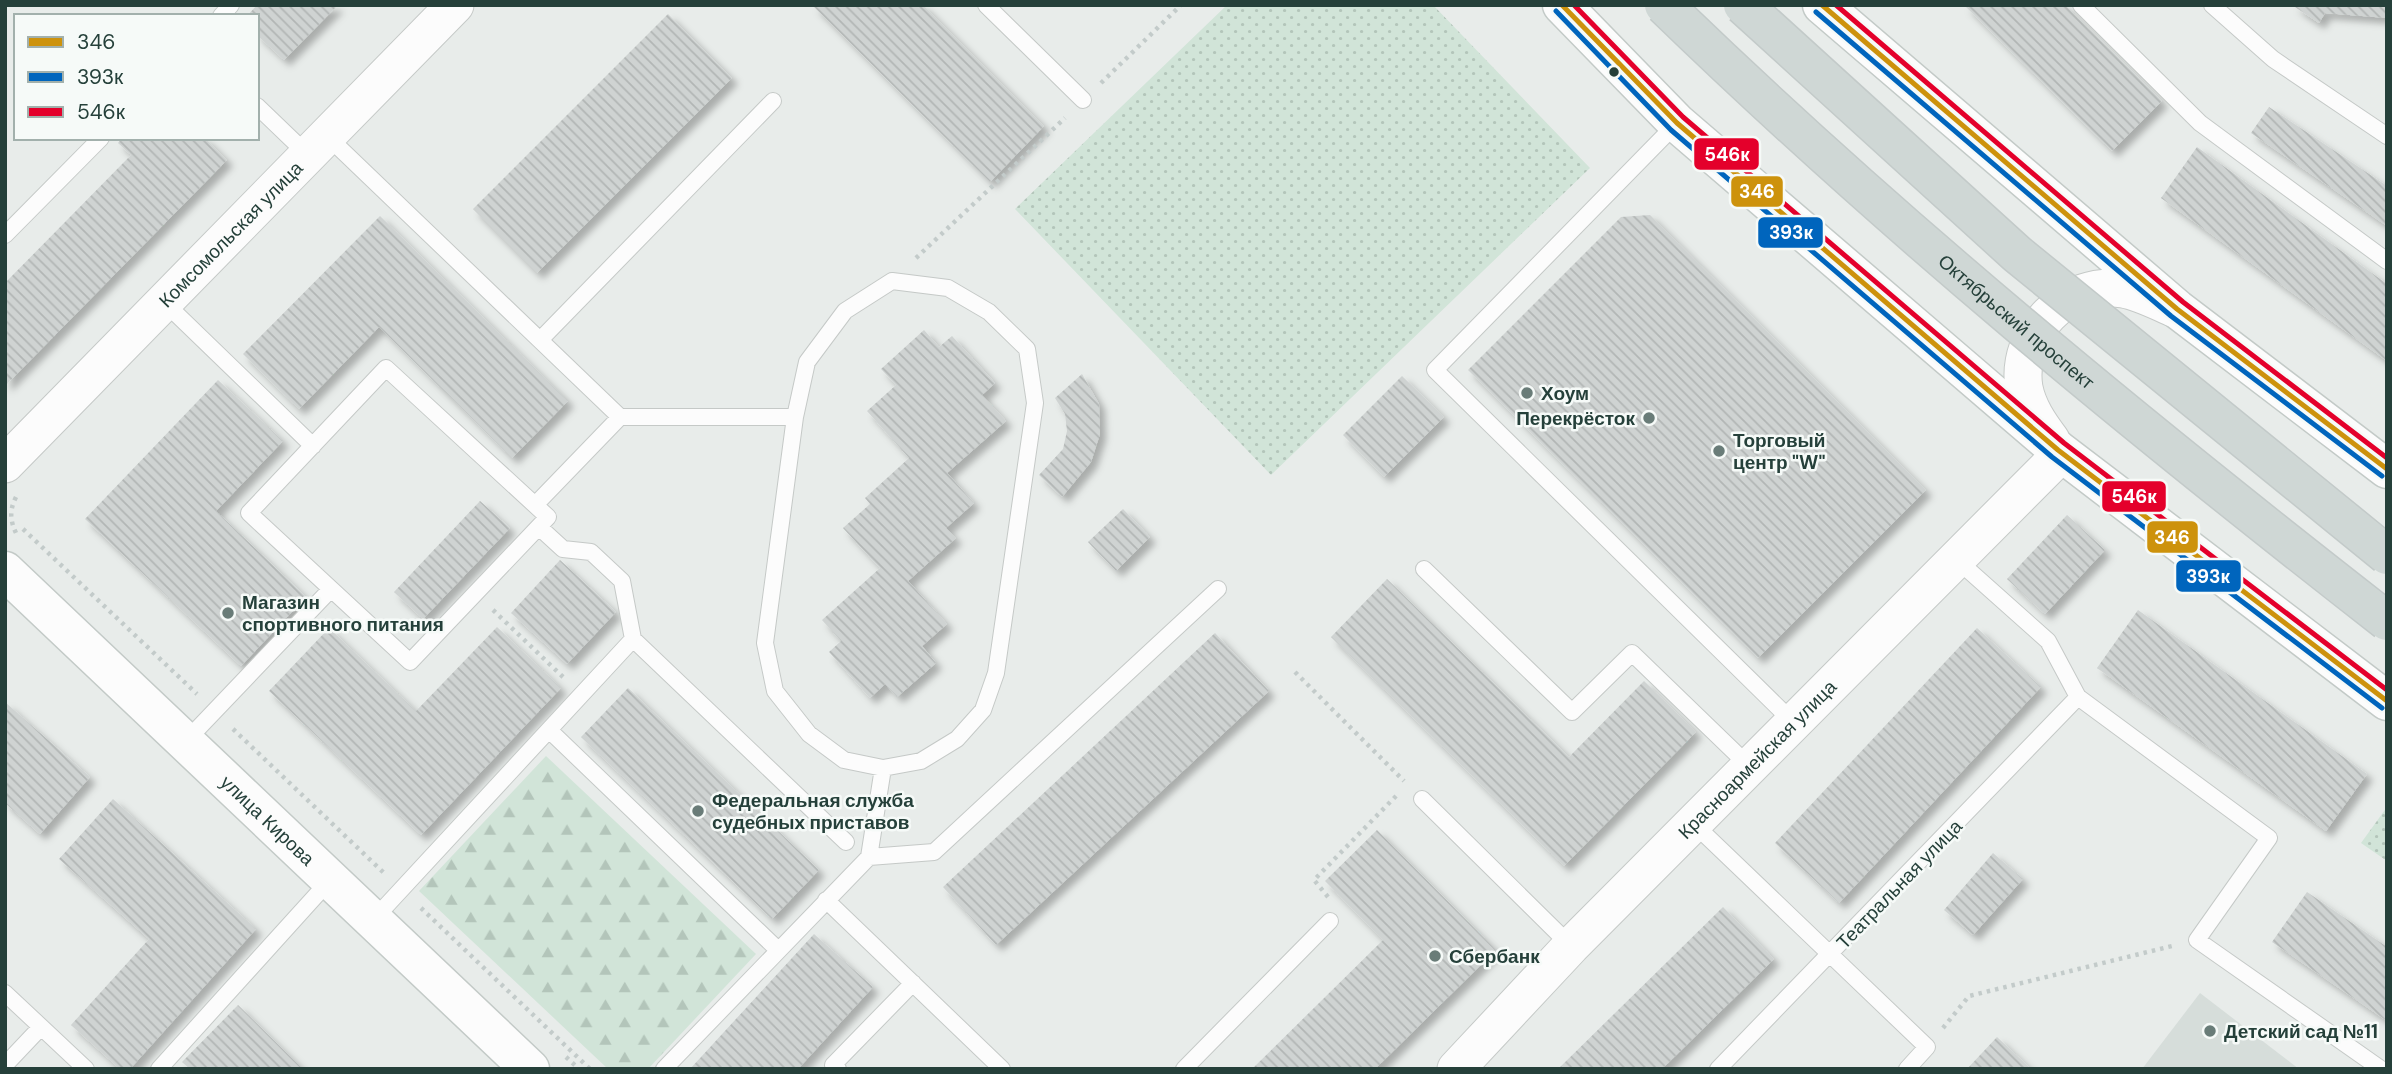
<svg xmlns="http://www.w3.org/2000/svg" width="2392" height="1074" font-family="'DM Sans',sans-serif">
	<defs>
		<pattern id="forest-firs" width="22" height="20" patternUnits="userSpaceOnUse" patternTransform="scale(1.75)"><rect width="22" height="20" fill="#d1e4d8"/><path d="M5 1l3.5 6h-7zM16 11l3.5 6h-7z" fill="#b3c5ba"/></pattern>
		<pattern id="park-dots" width="8" height="8" patternUnits="userSpaceOnUse" patternTransform="scale(1.75)"><rect width="8" height="8" fill="#d1e4d8"/><path d="M2 2h.1M6 6h.1" fill="none" stroke="#b3c5ba" stroke-width="1.8" stroke-linecap="round"/></pattern>
		<pattern id="building-back-hatch" width="6" height="6" patternUnits="userSpaceOnUse" patternTransform="scale(1.75)"><rect width="6" height="6" fill="#cfd3d2"/><path d="M-1 5l2 2M0 0l6 6M5-1l2 2" fill="none" stroke="#b2b6b5"/></pattern>
		<filter id="shadow"><feDropShadow dx="6" dy="6" stdDeviation="3.5" flood-color="#0004"/></filter>
	</defs>
	<rect width="100%" height="100%" fill="#e8ecea"/>
	<path fill="#d6ddda" d="M2200,993L2299,1069H2142Z"/>
	<path fill="url(#forest-firs)" d="M546,756L756,954L648,1069H608L419,891Z"/>
	<path fill="url(#park-dots)" d="M1227,5H1433L1590,168L1271,475L1015,209Z
		M2387,807V861L2361,843Z"/>
	<path fill="url(#building-back-hatch)" filter="url(#shadow)" d="M257,5H338L284,60L257,35V16H247Z
		M812,5H923L1044,126L990,182Z
		M1964,5H2065L2162,101L2112,151Z
		M2292,5H2387V18L2325,13L2319,23Z
		M668,14L732,78L537,273L473,209Z
		M2269,107L2387,186V226L2251,133Z
		M122,138H205L227,160L5,386V283L131,155L118,143Z
		M2197,147L2387,284V361L2161,198Z
		M1650,215L1926,490L1758,658L1468,370L1621,217Z
		M380,216L568,401L512,458L379,327L299,409L243,354Z
		M924,330L939,347L952,336L995,383L982,395L1006,421L947,473L974,503L946,528L956,538L908,581L947,624L922,646L936,663L897,697L885,684L870,698L829,652L841,641L822,620L880,568L843,528L870,504L865,498L909,458L867,411L896,385L881,369Z
		M1082,374L1099,404L1100,434L1091,462L1062,497L1039,475L1063,449L1067,431L1065,414L1055,398Z
		M1402,376L1444,417L1384,477L1343,435Z
		M218,380L283,441L216,511L306,597L241,666L85,519Z
		M480,501L510,528L423,619L394,592Z
		M1123,509L1150,537L1116,571L1088,542Z
		M2067,515L2105,550L2045,614L2007,579Z
		M560,560L616,612L567,664L511,613Z
		M1387,579L1569,757L1644,681L1696,732L1564,866L1331,637Z
		M2138,610L2367,774L2326,831L2097,668Z
		M497,627L561,688L421,835L269,691L329,628L416,711Z
		M1977,628L2041,687L1839,903L1775,843Z
		M1215,633L1269,691L996,945L943,887Z
		M628,688L819,870L772,919L581,737Z
		M5,702L90,777L40,834L5,803Z
		M113,799L256,929L130,1069H120L71,1025L149,939L59,859Z
		M1377,830L1496,950L1375,1069H1252L1383,940L1325,881Z
		M1993,853L2023,879L1973,935L1944,910Z
		M2307,892L2387,947V1021L2272,942Z
		M1723,907L1774,959L1662,1069H1558Z
		M814,934L873,987L798,1069H690Z
		M238,1005L303,1069H190L182,1062Z
		M1997,1037L2031,1069H1967Z"/>
	<g fill="none" stroke-linecap="round" stroke-linejoin="round">
		<g stroke="#c5c9c7" stroke-width="18">
			<path id="service" d="M986,5L1083,100
				M2081,5L2200,123L2387,261
				M2212,5L2273,59L2387,136
				M221,16L231,5
				M257,106L308,155
				M1677,123L1435,370L1793,722
				M327,136L620,417L535,505
				M5,235L101,138
				M892,281L948,288L989,312L1027,349L1035,403L996,673L983,710L957,739L921,761L883,768L844,760L809,734L775,691L765,643L795,417L807,362L845,311Z
				M164,302L313,446
				M540,340L773,101
				M386,368L548,517L410,662L249,513Z
				M620,417H795
				M539,527L563,549L591,552L622,581L633,639L846,842
				M1956,559L2048,641L2078,697L2269,838L2197,940L2381,1069
				M1424,569L1572,712L1632,653L1749,766
				M549,730L777,949
				M185,742L331,589
				M1422,799L1571,946
				M1693,823L1927,1047L1907,1069
				M869,857L883,768
				M826,900L1002,1069
				M373,920L633,639
				M5,993L86,1069
				M5,1065L41,1027
				M159,1069L330,880
				M664,1069L869,857L934,852L1218,589
				M838,1069L833,1065L913,983
				M1184,1069L1330,921
				M1718,1069L2078,697"/>
		</g>
		<g stroke="#c5c9c7" stroke-width="39">
			<g id="tertiary">
				<path d="M2051,440C2039,424 2028,408 2024,388C2015,333 2067,280 2123,289C2140,292 2157,301 2173,308"/>
				<path id="s1" d="M5,464L455,5"/>
				<path id="s2" d="M1456,1069L1571,946L2062,453"/>
			</g>
		</g>
		<g stroke="#c3cac7" stroke-width="41">
			<g id="secondary">
				<path d="M1562,5L1677,123L2058,450L2387,701"/>
				<path d="M1822,5L2177,309L2387,469"/>
				<path id="s3" d="M5,571L530,1069"/>
			</g>
		</g>
		<path stroke="#c3cbca" stroke-width="4.5" stroke-dasharray="3.5 5" stroke-linecap="butt" d="M1101,83L1181,5
			M916,258L1065,118
			M16,497C9,511 10,521 17,535
			M23,529L197,694
			M493,610L563,677
			M1295,672L1404,781
			M233,729L384,873
			M1328,897L1314,880L1397,795
			M421,908L590,1069
			M1943,1028L1969,996L2172,946
			M566,1057L579,1069"/>
		<use href="#service" stroke="#fcfcfc" stroke-width="16"/>
		<use href="#tertiary" stroke="#fcfcfc" stroke-width="37"/>
		<use href="#secondary" stroke="#fcfcfc" stroke-width="38"/>
		<g stroke="#c3cac9" stroke-width="41" stroke-linecap="butt">
			<g id="primary-bridge">
				<path id="s4" d="M1664,5C1891,225 2138,427 2387,621"/>
				<path d="M1743,5L2017,254L2387,555"/>
			</g>
		</g>
		<use href="#primary-bridge" stroke="#cfd7d5" stroke-width="38"/>
		<g stroke="#f6faf8" stroke-width="10">
			<path id="bus-1" d="M1562,5L1677,123L2058,450L2387,701
				M1822,5L2177,309L2387,469"/>
		</g>
		<g stroke="#f6faf8" stroke-width="10">
			<path id="bus-2" d="M1556,11L1671,130L2052,457L2382,708
				M1816,12L2171,316L2382,476"/>
		</g>
		<g stroke="#f6faf8" stroke-width="10">
			<path id="bus-3" d="M1574,5L1683,117L2064,443L2387,690
				M1836,5L2183,302L2387,458"/>
		</g>
		<use href="#bus-1" stroke="#cd920c" stroke-width="5"/>
		<use href="#bus-2" stroke="#0065bd" stroke-width="5"/>
		<use href="#bus-3" stroke="#e4002b" stroke-width="5"/>
	</g>
	<circle fill="#25403a" stroke="#f6faf8" stroke-width="2.5" cx="1614" cy="72" r="6"/>
	<g fill="#697c78" stroke="#f6faf8" stroke-width="2.5">
		<circle cx="1527" cy="393" r="7"/>
		<circle cx="1649" cy="418" r="7"/>
		<circle cx="1719" cy="451" r="7"/>
		<circle cx="228" cy="613" r="7"/>
		<circle cx="698" cy="811" r="7"/>
		<circle cx="1435" cy="956" r="7"/>
		<circle cx="2210" cy="1031" r="7"/>
	</g>
	<g text-anchor="middle" stroke-width="5" stroke-linejoin="round" paint-order="stroke">
		<g font-size="19" fill="#25403a" stroke="#f6faf8">
			<text dy="7" stroke="none"><textPath href="#s1" startOffset="322">Комсомольская улица</textPath></text>
			<text dy="7" stroke="none"><textPath href="#s4" startOffset="474">Октябрьский проспект</textPath></text>
			<text dy="7" stroke="none"><textPath href="#s2" startOffset="432">Красноармейская улица</textPath></text>
			<text dy="7" stroke="none"><textPath href="#s3" startOffset="362">улица Кирова</textPath></text>
			<text transform="translate(1899 884) rotate(-46)" y="7">Театральная улица</text>
		</g>
		<g font-size="19" font-weight="bold" fill="#25403a" stroke="#f6faf8" text-anchor="start">
			<text x="1541" y="400">Хоум</text>
			<text x="1635" y="425" text-anchor="end">Перекрёсток</text>
			<text x="1733" y="447">Торговый<tspan x="1733" dy="22">центр "W"</tspan></text>
			<text x="242" y="609">Магазин<tspan x="242" dy="22">спортивного питания</tspan></text>
			<text x="712" y="807">Федеральная служба<tspan x="712" dy="22">судебных приставов</tspan></text>
			<text x="1449" y="963">Сбербанк</text>
			<text x="2224" y="1038">Детский сад №11</text>
		</g>
	</g>
	<g stroke="#f6faf8" stroke-width="2.5">
		<rect x="1693" y="137" width="67" height="34" rx="7" fill="#e4002b"/>
		<rect x="1730" y="175" width="54" height="33" rx="7" fill="#cd920c"/>
		<rect x="1757" y="216" width="67" height="33" rx="7" fill="#0065bd"/>
		<rect x="2101" y="480" width="66" height="33" rx="7" fill="#e4002b"/>
		<rect x="2146" y="520" width="53" height="34" rx="7" fill="#cd920c"/>
		<rect x="2175" y="559" width="67" height="34" rx="7" fill="#0065bd"/>
	</g>
	<g font-size="19" text-anchor="middle" font-weight="bold" fill="#fff">
		<text x="1727" y="161">546к</text>
		<text x="1757" y="198">346</text>
		<text x="1791" y="239">393к</text>
		<text x="2134" y="503">546к</text>
		<text x="2172" y="544">346</text>
		<text x="2208" y="583">393к</text>
	</g>
	<rect width="2392" height="1074" fill="none" stroke="#25403a" stroke-width="14"/>
	<rect x="14" y="14" width="245" height="126" fill="#f6faf8" stroke="#a2b0ac" stroke-width="2"/>
	<rect x="28" y="37" width="35" height="10" fill="#cd920c" stroke="#a2b0ac" stroke-width="2"/>
	<text x="77" y="49" font-size="21" fill="#25403a">346</text>
	<rect x="28" y="72" width="35" height="10" fill="#0065bd" stroke="#a2b0ac" stroke-width="2"/>
	<text x="77" y="84" font-size="21" fill="#25403a">393к</text>
	<rect x="28" y="107" width="35" height="10" fill="#e4002b" stroke="#a2b0ac" stroke-width="2"/>
	<text x="77" y="119" font-size="21" fill="#25403a">546к</text>
</svg>
